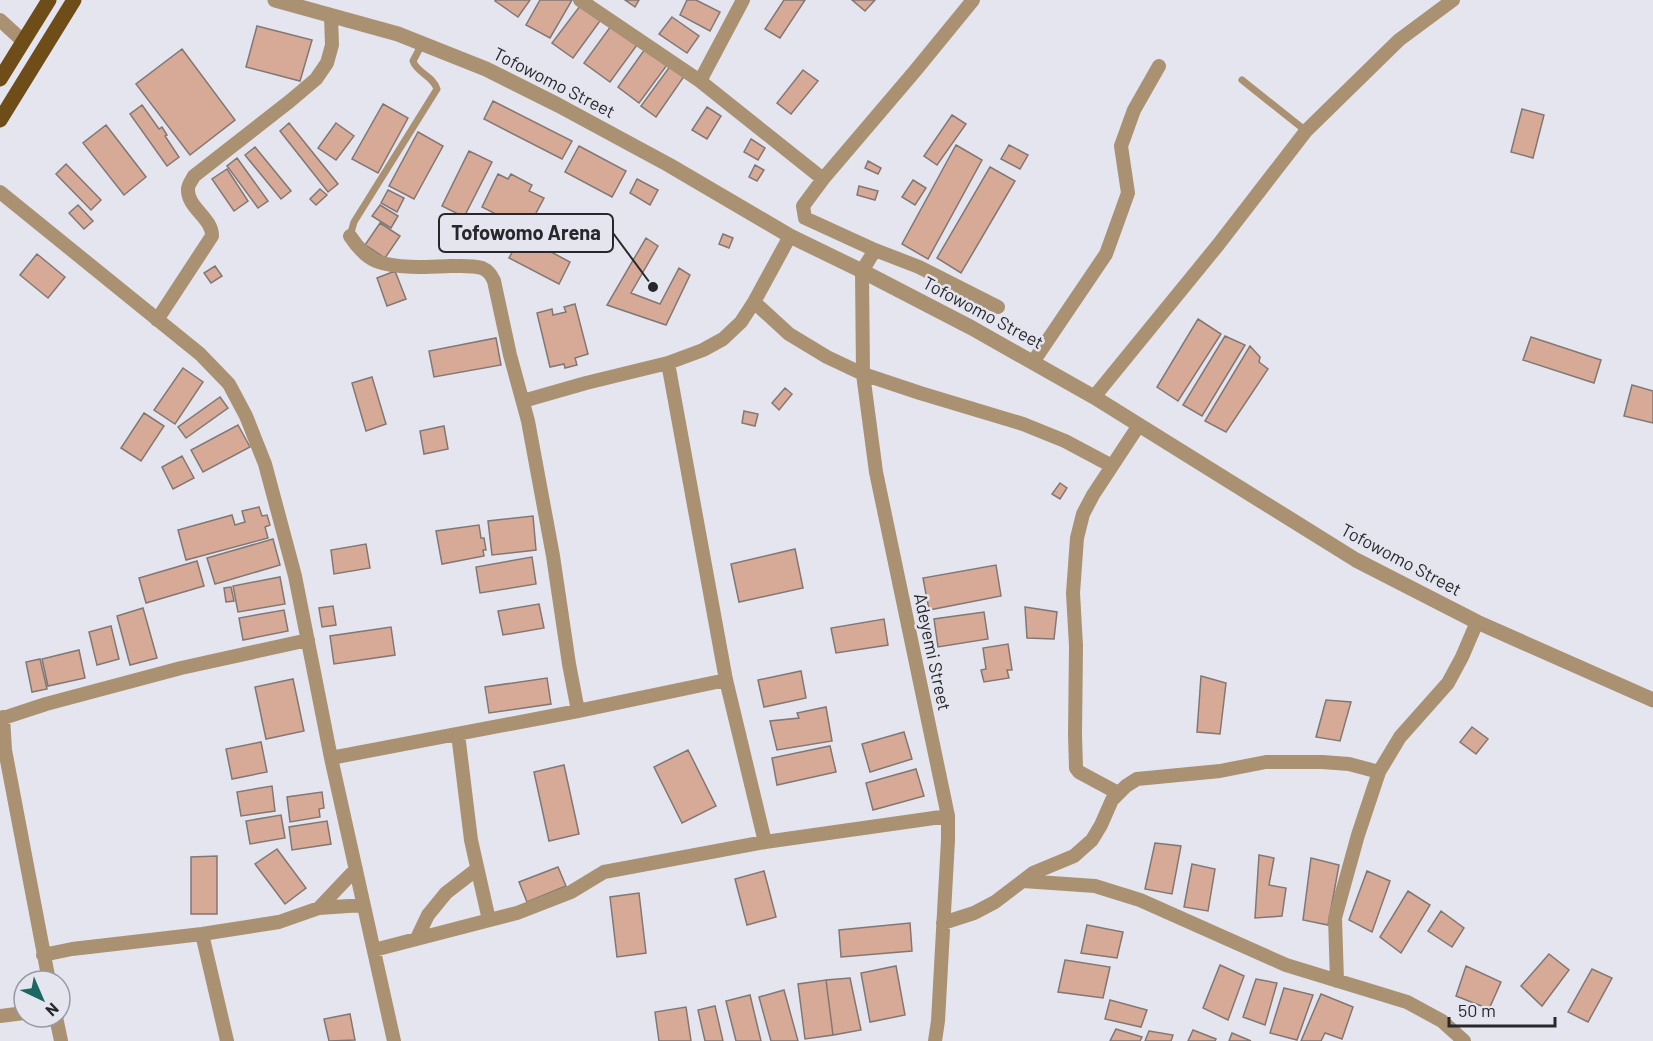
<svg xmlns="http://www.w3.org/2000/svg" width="1653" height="1041" font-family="Barlow,sans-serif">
	<rect width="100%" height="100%" fill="#e5e5f0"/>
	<path fill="#d7aa98" stroke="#827772" stroke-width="1.5" d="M496,0H530L518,17L495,1Z
		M540,0H572L550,38L526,25Z
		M625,0H639L635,7Z
		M687,0H696L720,12L710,31L680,15Z
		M784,0H805L780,38L765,29Z
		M852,0H875L865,11Z
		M580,6L600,21L573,58L552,43Z
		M672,17L699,36L687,53L659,34Z
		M257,26L312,40L300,81L246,67Z
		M611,26L637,45L610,82L584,63Z
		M182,49L235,120L190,155L136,84Z
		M645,49L667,65L639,103L618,87Z
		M671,65L685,75L656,117L641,106Z
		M803,70L818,81L791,114L777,103Z
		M493,101L572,141L562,159L484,119Z
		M383,104L408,118L378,173L352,159Z
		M142,105L159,129L162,127L167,135L165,136L179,157L167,166L130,114Z
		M707,107L721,116L707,139L692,130Z
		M1522,109L1544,115L1533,158L1511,152Z
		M952,115L966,124L937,165L924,156Z
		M289,123L338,184L328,192L280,131Z
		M336,123L354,136L336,160L318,148Z
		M106,125L146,177L124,195L83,143Z
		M418,132L443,146L414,199L389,186Z
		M751,139L765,148L758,160L744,152Z
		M956,145L982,160L928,259L902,244Z
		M1009,145L1028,155L1020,169L1001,159Z
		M579,146L626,171L612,197L565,172Z
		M255,147L291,191L281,199L245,155Z
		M469,151L492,162L464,217L442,206Z
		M237,158L268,201L258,208L227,166Z
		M868,161L881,168L878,174L865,168Z
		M66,164L101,200L91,210L56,174Z
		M755,165L764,170L757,181L749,177Z
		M990,167L1015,181L961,273L937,258Z
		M227,169L248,201L234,211L212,179Z
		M498,174L508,179L511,174L532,185L529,191L544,198L527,230L482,207Z
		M637,179L658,190L650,205L630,193Z
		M913,180L926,188L915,205L902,197Z
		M859,186L878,191L875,200L857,195Z
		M320,189L327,195L316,205L310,199Z
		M388,190L404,198L397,212L381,203Z
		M78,205L93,221L84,229L69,213Z
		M380,205L398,216L391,228L372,216Z
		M380,223L400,236L385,258L365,245Z
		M723,234L733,238L729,248L719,244Z
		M521,236L570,262L559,284L509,258Z
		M646,238L658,246L631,293L660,304L679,268L690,275L666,325L607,305Z
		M37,254L65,277L48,298L20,275Z
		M215,266L222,276L211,283L204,273Z
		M395,271L406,299L387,306L377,278Z
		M575,304L588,354L575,358L577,365L565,368L564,364L550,367L537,313L552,309L553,315L566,312L564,307Z
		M1198,319L1221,334L1178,401L1157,387Z
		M1225,336L1245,345L1202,416L1183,405Z
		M1531,337L1601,360L1594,383L1523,360Z
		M496,338L501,365L434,377L429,351Z
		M1250,346L1260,357L1259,362L1268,369L1226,432L1205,421Z
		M183,368L203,382L175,424L154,410Z
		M372,377L386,424L366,431L352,383Z
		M1632,385L1653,391V423L1624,416Z
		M785,388L792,394L779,410L772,403Z
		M220,397L228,408L186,438L178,427Z
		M744,411L758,414L755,426L742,423Z
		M144,413L164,426L141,461L121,448Z
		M238,425L250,447L203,472L191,450Z
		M444,426L448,449L424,454L420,431Z
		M182,456L194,478L173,489L162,467Z
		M1060,483L1067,488L1060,499L1052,494Z
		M259,507L262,516L267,515L270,525L265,527L268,538L186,560L178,530L232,515L235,525L245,522L242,511Z
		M533,516L536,550L492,555L488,521Z
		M479,525L481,538H484L486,550H483L484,556L442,564L436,531Z
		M273,539L280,565L215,584L207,558Z
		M366,544L370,568L334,574L331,550Z
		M795,549L803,588L739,602L731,564Z
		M532,557L536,584L480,593L476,567Z
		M197,561L204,586L146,603L139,578Z
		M996,565L1001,596L929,610L923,578Z
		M280,577L285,604L238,612L233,586Z
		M231,587L234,601L226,602L224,588Z
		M539,604L544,628L503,635L498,611Z
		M333,606L336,625L322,627L319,608Z
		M1025,607L1057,612L1054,639L1027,638Z
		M143,608L157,658L130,665L117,616Z
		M284,610L288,631L243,640L239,618Z
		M984,612L988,639L938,647L934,619Z
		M884,619L888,645L836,653L831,628Z
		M111,626L119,659L97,665L89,632Z
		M391,627L395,655L334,664L330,636Z
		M1008,644L1012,670H1007L1009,678L984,682L981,670L986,669L983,648Z
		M79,650L85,678L48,686L42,659Z
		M40,659L47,689L32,692L26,662Z
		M801,671L806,698L764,707L758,680Z
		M1201,676L1226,683L1220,734L1197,732Z
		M547,678L551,704L489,713L485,687Z
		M293,679L304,731L266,739L255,687Z
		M1326,700L1351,702L1340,741L1316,737Z
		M826,707L832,741L777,750L770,721L799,718L797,713Z
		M1472,727L1488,739L1476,754L1460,742Z
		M904,732L912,759L870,772L862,744Z
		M261,742L267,772L232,779L226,749Z
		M830,746L836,772L777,785L772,758Z
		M688,750L716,806L682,823L654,767Z
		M564,765L579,834L549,841L534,772Z
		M916,769L924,796L873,810L866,783Z
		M272,786L275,811L241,816L237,792Z
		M322,792L324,808L319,809L320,817L290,822L287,797Z
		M281,815L285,838L250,844L246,821Z
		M327,821L331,844L292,850L289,827Z
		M1155,843L1181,846L1172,894L1145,889Z
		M277,849L306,888L285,904L255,864Z
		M1259,855L1274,858L1269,885L1286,888L1282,916L1255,918Z
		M217,856V914H191V857Z
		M1311,858L1339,865L1328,925L1303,920Z
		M1192,864L1215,869L1208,911L1184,907Z
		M558,867L566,886L527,902L519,882Z
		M764,871L776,917L747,925L735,879Z
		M1367,871L1390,881L1372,932L1349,920Z
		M1408,891L1430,905L1401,953L1380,937Z
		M639,893L646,953L617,957L610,897Z
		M1441,911L1464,928L1452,947L1428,931Z
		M910,923L912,951L841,957L839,930Z
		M1087,925L1123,932L1117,958L1081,953Z
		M1549,954L1569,970L1542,1006L1521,986Z
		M1065,960L1110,967L1103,998L1058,992Z
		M1220,965L1244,976L1228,1020L1203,1008Z
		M896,966L905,1015L870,1022L861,973Z
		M1466,966L1501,982L1489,1009L1456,996Z
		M1592,969L1612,978L1588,1022L1568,1012Z
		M850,978L861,1030L833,1035L826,980Z
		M1256,979L1277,983L1265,1025L1243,1017Z
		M826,980L833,1035L805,1039L798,984Z
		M1284,988L1313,995L1297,1040L1270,1033Z
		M784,990L798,1041H771L759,997Z
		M1321,994L1353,1007L1342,1039L1325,1033L1321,1041H1301Z
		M750,995L761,1041H736L726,1001Z
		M1110,1000L1147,1010L1141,1027L1105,1019Z
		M715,1006L723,1041H705L698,1010Z
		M686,1007L691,1041H659L655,1012Z
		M350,1014L355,1040L329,1041L324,1019Z
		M1116,1029L1142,1037L1140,1041H1110Z
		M1193,1030L1216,1039L1215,1041H1188Z
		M1149,1031L1173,1035L1171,1041H1145Z
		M1232,1033L1251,1041H1229Z"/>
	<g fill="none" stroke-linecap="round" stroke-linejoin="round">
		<path stroke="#aa9171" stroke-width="7" d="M1242,80L1306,131
			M350,236L354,222L437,89C433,76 417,73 413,61L422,44"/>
		<path stroke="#aa9171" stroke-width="14" d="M580,0L700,81L823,179
			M973,0L915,71L823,179L803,206L805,218L875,250L919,267L998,307
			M0,20L23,41
			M700,81L743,0
			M0,192L200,354L229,384L246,416L265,464L295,576L331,758L394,1041
			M350,236C356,245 366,257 376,261C397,269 428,267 450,266C461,266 472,265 482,268C489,271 491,275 494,281L510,355L528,421L553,556L569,664L578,711
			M875,250L862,271L863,374L876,472L948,816V840L938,1021L935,1041
			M754,302L789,334L827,357L863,374L920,393L1023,424L1065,441L1112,466
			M157,320L212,236C212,217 187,208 188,189C188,185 192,180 194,176L290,101L316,79L327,63L332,45L331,16
			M1033,362L1106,254L1128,193L1121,146L1134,110L1159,66
			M668,363L726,680L765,842
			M1094,397L1218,245L1306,131L1399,40L1453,0
			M523,401L586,383L668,363L703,350L723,339L741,322L754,302L790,236
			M3,717L5,750L49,981
			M0,719L46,704L181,668L308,640
			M458,734L471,840L489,920
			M331,758L578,711L726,680
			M1118,793L1079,772L1076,768L1075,735L1076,646L1073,593L1077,538L1083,514L1093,495L1139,425
			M1023,881L1095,886L1140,900L1286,965L1407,1002L1442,1021L1464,1041
			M319,908L356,869
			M943,923L974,913L995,902L1033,873L1074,856L1092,840L1101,825L1112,800L1126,786L1137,779L1220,771L1266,762H1322L1349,764L1379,772
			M202,934L227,1041
			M417,938L428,915L446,893L477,869
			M374,950L517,913L571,892L604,872L765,842L948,816
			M43,955L72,949L202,934L279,922L319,908L363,905
			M1337,981L1335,918L1358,835L1379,772L1400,737L1448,683L1462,657L1477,622
			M0,1016L24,1013
			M56,1017L61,1041"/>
		<path stroke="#aa9171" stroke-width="15" d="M275,0L398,34L486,69L558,105L669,165L790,236L862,271L972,328L1094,397L1356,560L1477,622L1653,700"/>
		<path stroke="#6f4d18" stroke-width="15" d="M0,79L49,0
			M0,120L74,0"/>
	</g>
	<g text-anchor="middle" stroke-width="5" stroke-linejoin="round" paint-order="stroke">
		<g font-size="18" fill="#28282c" stroke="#e5e5f0">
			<text transform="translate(554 83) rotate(27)" y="6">Tofowomo Street</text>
			<text transform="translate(983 313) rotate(28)" y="6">Tofowomo Street</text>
			<text transform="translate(1401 560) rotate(28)" y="6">Tofowomo Street</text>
			<text transform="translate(932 652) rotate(78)" y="6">Adeyemi Street</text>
		</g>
	</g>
	<path fill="none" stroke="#28282c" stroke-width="2" d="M653 287L613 233"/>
	<circle fill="#28282c" stroke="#e5e5f0" stroke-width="2" cx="653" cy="287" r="6"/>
	<rect fill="#e5e5f0" stroke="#28282c" stroke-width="2" x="439" y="214" width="174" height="38" rx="6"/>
	<g font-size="20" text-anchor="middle" font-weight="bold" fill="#28282c">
		<text x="526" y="240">Tofowomo Arena</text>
	</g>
	<g transform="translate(42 999) rotate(136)"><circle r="28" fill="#e5e5f0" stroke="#9999a2" stroke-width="1.5"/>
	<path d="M0-4.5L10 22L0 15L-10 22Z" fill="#1b6761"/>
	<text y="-9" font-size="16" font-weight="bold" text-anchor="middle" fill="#28282c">N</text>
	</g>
	<path d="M1449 1017v9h106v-9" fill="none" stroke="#28282c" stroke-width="3"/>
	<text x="1458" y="1017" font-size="18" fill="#28282c" stroke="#e5e5f0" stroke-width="4.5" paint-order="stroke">50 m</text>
</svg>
